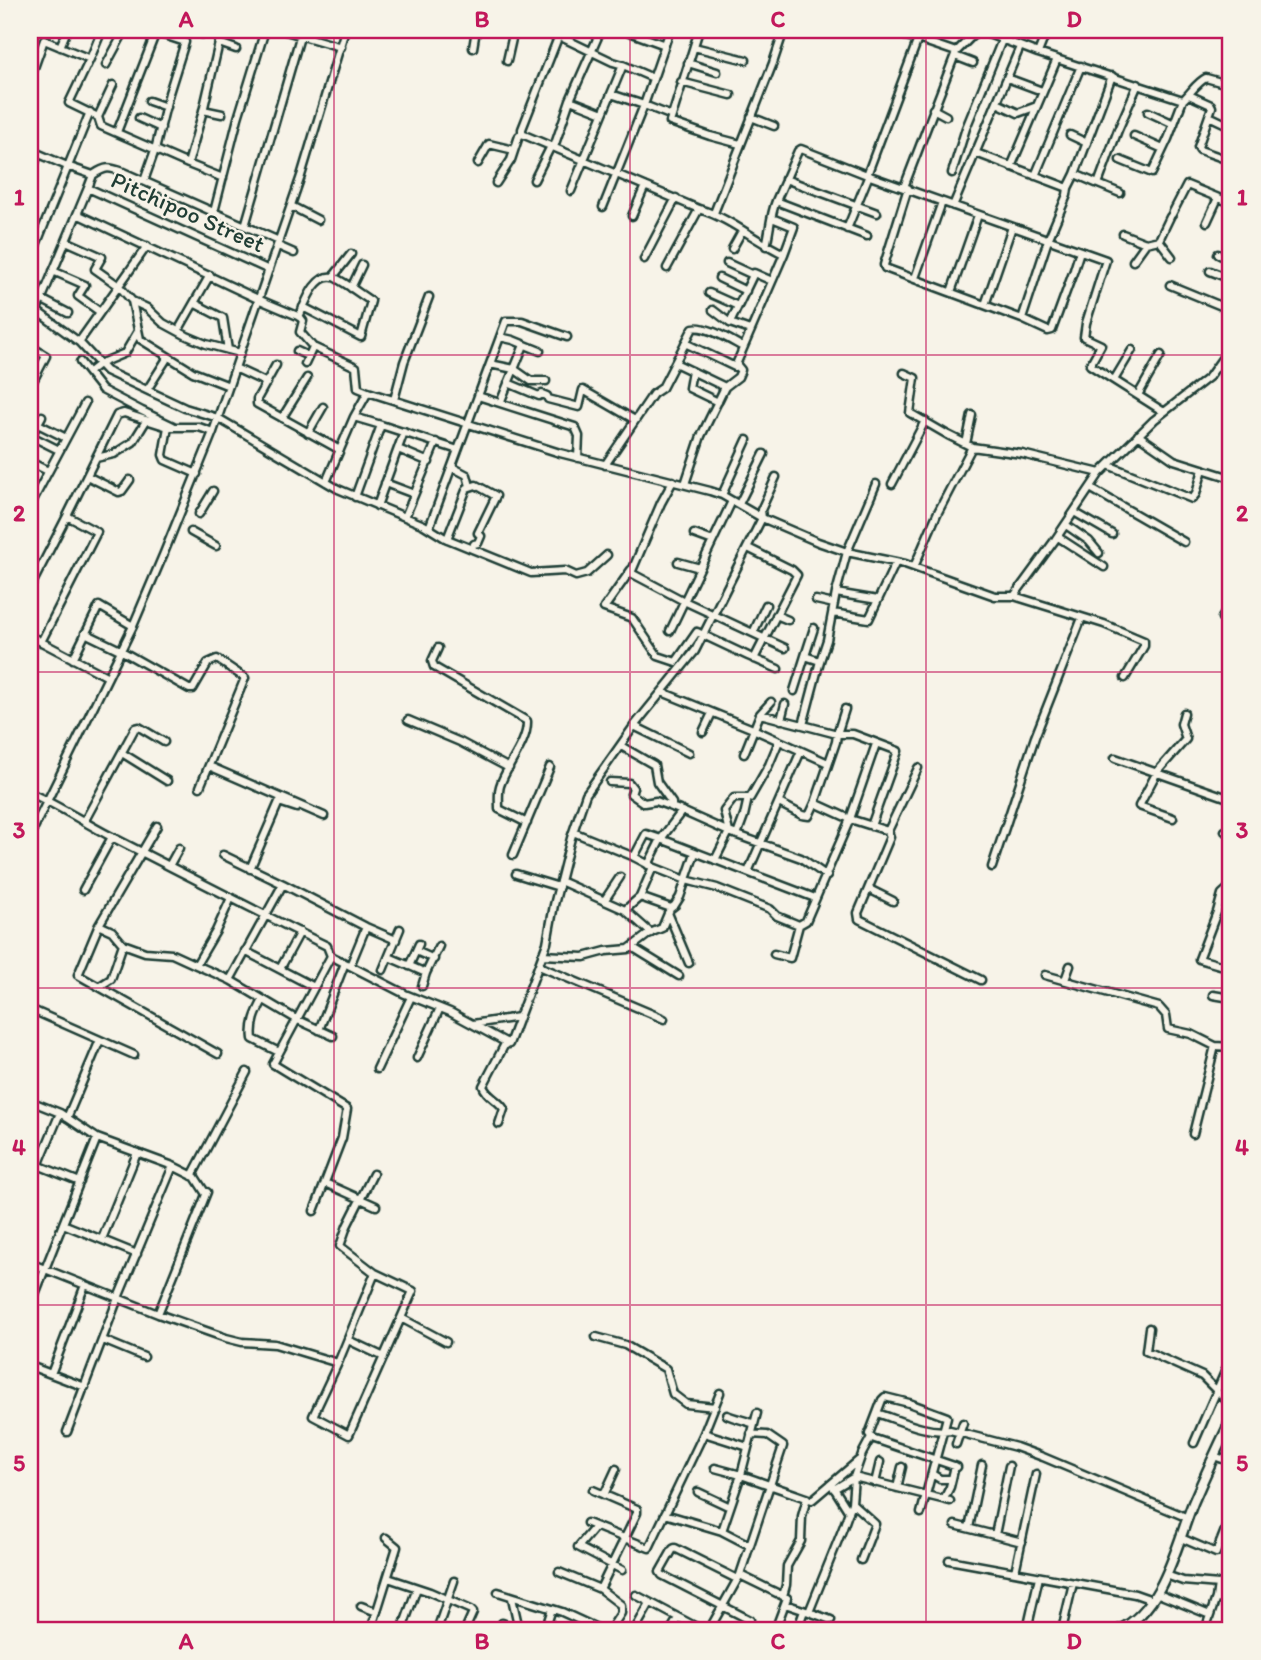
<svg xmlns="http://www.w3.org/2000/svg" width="1261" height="1660" font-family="Itim,sans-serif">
	<rect width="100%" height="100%" fill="#f7f3e8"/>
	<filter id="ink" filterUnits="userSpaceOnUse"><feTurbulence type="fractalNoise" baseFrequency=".0143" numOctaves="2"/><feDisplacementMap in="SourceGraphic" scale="14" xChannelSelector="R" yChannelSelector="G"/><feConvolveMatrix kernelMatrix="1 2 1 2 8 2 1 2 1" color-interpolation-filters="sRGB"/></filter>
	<g filter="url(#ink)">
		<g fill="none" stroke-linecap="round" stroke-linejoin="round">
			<g stroke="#1f3d34" stroke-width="11">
				<path id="minor" d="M190,30L202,34
					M222,30L204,107L188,164L223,178
					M282,30L341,47
					M550,30L559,36L613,62L623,65L653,78
					M624,30L665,45
					M879,30L918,39L956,52L975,33L983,32L1038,53L1183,100C1191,93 1196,83 1206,78L1231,85
					M1231,32L1230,38L1231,39
					M918,39L867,175L1106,260L1086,323L1084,337L1101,345L1090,365L1164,412
					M219,43L236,49
					M60,47L67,30
					M694,47L746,60
					M473,48L476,30
					M1038,53L1047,30
					M955,56L973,63
					M90,59L69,103L98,117L101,126L188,164
					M507,61L514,30
					M688,63L717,72
					M106,65L125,30
					M1007,78L1042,91
					M30,79L44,40L90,59L102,30
					M681,82L731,95
					M611,94L644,105L672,116L670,122L710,136L740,144
					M1189,95L1211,105L1212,107L1198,147L1200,150L1231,161
					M570,100L603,113
					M149,101L166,107
					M997,103L1018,113L1037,106
					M933,109L946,116
					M203,110L222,114
					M1148,112L1174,124
					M672,116L699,30
					M1209,116L1226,124
					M98,117L113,85
					M751,117L774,126
					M139,118L161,128
					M117,132L156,32
					M522,134L699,209C730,218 755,241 784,254L735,367L685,343
					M1070,135L1087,143
					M1134,136L1163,149
					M554,147L570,100L601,30
					M30,150L67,166L93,175L88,188L269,270
					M976,153L1068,188
					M1120,160L1152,173L1168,139L1183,100
					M478,163L489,144L514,150
					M1011,167L1057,59
					M952,173L966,128L1002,40
					M1075,174L1098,184
					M93,175C106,166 109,167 123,172L279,241
					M867,175L801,149L798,151L776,201L867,236
					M30,176L38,154
					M1035,176L1081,66
					M785,179L877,213
					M534,180L551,146
					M144,181L155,150L169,93L185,42L149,30
					M496,183L511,160L519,136L522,134V129L561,30
					M904,187L956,52
					M908,188L884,265L885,268L1022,319L1048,331L1052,330L1074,270L1080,251
					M571,191L623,65
					M1120,193L1098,184L1118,130L1138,84
					M291,206L318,220
					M953,206L1020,47
					M603,207L644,105L670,30
					M214,212L238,118L265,30
					M714,213L773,63L784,30
					M77,214L260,300L300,317L303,321L300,332L313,347L356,367L358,388L368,392
					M1172,214L1187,185L1231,203
					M632,216L645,186
					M772,218L794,227L784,254
					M1207,222L1218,198
					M245,226L302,30
					M847,229L869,175
					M1123,234L1146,243L1159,240L1170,217
					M1159,240L1172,257
					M66,241L102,257L95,269L119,286L132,301L140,339L193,372L229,386
					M278,246L294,253
					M766,246C770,231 770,216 776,201
					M732,249L742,231
					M1218,254L1226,258L1231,251
					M644,259L676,198
					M30,260L90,112
					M1133,261L1146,243
					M727,263L753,275
					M667,268L699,209
					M53,271L85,285L78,296L100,312
					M1210,271L1231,279
					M333,277L351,254
					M719,278L746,291
					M915,278L942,202
					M1170,285L1231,310
					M351,288L362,265
					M951,292L978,215
					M709,293L738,306
					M41,299L68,313
					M132,301L147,308L163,323L187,336L206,344L240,353
					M194,303L223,318L228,350
					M985,305L1012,227
					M30,306L79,342L106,371L185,408L218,418L338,489L424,525L445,538L531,573L565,571L576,576L587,573L607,555
					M37,310L88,188
					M713,310L730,323L754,273L772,281
					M299,317C305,304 315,273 333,277C339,278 364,297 371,301L361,337L303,307
					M1022,319L1048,240L1067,195L1068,188L1075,174L1112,76
					M730,323L750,330
					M178,331L210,275
					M500,337L513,340L540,351
					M567,337L522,321H506L478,396L575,427L579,436L578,458
					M79,342L147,246
					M30,346L46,356L30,387
					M297,351L308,356
					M80,362L102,390L142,411L173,426
					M675,363L725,387L701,436L685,484
					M305,364L313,347
					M490,364L514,369L531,381H546
					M276,365L257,399V404L340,450
					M235,368L267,383
					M692,371L689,388L718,402
					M89,372L99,364L125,353L138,331
					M904,373L915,378L910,413L948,435L972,447L1022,454L1100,473
					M1114,380L1132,350
					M508,383L539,396L542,394L547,396L548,399L579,407L583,390L635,420
					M725,387L738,377L741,370L736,364
					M147,390L168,357
					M1138,395L1161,355
					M394,400L404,362L429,297
					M500,403L524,345
					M42,416L31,436L59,450
					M354,417L381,425L355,497
					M282,418L307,378
					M38,424L66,438
					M381,425L458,450
					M171,427H199L213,432
					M308,433L323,407
					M1138,435L1174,460L1231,478
					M966,444L972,415
					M398,449L429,462
					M96,458L114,454L133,442L146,421
					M30,462L48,471
					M605,465L653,394L662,388L693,328C706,325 730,340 743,347
					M1108,465L1192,499L1196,494L1203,469
					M452,467L467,475L470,486
					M87,476L119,492L122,491L130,480
					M673,481L661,503L631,573L684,601L785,648
					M326,482L354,417L368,392L560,453L710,491L722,495L762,518L818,542L847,552L905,564L995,596H1014L1055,540L1100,473L1154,420L1209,377L1231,346
					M385,483L414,494
					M892,484L925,421
					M1090,488L1184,542
					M722,495L747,440
					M739,504L764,454
					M30,506L85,403
					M377,506L404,432
					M1074,512L1112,534
					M199,514L213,491
					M67,516L117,415L124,413L168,427L163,455L165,460L197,474
					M405,517L436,442
					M1066,525L1089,541L1099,553
					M429,528L478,396
					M191,532L216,546
					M694,534L713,541
					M1058,537L1104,567
					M447,539L467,488L476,485L496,496L478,533L481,536L478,543L474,544L472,549
					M748,548L792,570L797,575L754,659
					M678,562L700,568
					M914,567L937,514L972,447
					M631,570L604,608L632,618L658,656L676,662L697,632L748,656L778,669
					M30,588L67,516L97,532L41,642
					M836,593L878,600
					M1014,596L1104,624L1144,641V646L1125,678
					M816,600L834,604
					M833,613L869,619L896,562
					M776,615L788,620
					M1222,618L1231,604
					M814,628L805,656L820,661
					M670,631L732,501
					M85,633L120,650L189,689H193L208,663L217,659L245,678L200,787
					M753,633L766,605
					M30,636L108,677
					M438,648L432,661L434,667L527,721C528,743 506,766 500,786C498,793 499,802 499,809L527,823
					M73,659L99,606L133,626
					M794,691L805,656
					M662,692L753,729L828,763
					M845,709L837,734H853L898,751L871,826
					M760,714L771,702
					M408,720L460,742L509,768
					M781,720L785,704
					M634,726L689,753
					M703,732L712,713
					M876,744L850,819L888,831L890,837L858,913L859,919L981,980
					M621,746L654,765L657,782L672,803V807
					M122,753L167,781
					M744,754L760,714L803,725
					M1115,758L1231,799
					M209,766L324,816
					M610,782L629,783L633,788L631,794L644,803L656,801L682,811
					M30,793C58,805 83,822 110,836C183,873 254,910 327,946L331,956L273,1064L347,1109L342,1138L314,1211
					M779,803L802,815L809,816L815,803
					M1173,818L1139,806L1157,772L1186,739L1181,724L1184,713
					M84,822L135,728L139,727L164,742
					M157,826L99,925L78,975L218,1054
					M888,831L918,768
					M1225,831L1231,829
					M573,832L632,856L653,867L686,880L717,888L770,909L777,916L799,925L806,921L850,819L815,803L836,742L837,734L803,725L820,661L827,640L836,593L847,552L876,484
					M737,835L744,816L748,798
					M30,836L133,626L164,553L213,432L301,176L345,30
					M223,855L283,884L366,927L396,940
					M513,855L550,767
					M634,857L646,834L661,839L682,811L729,832L801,858L827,876
					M715,860L729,832L724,811L734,798H750L769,765L779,741
					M648,865L661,839L815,898
					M169,866L179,848
					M992,867L1035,737L1082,618
					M250,869L279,802L297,808
					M748,872L801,751
					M516,874L559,887
					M560,881L625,910L651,933
					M1231,886L1222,894L1217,912L1199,959L1220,965L1231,963
					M869,889L893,901
					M83,890L112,837
					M640,897L671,908
					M231,898L216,931L196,965L230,980L296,1019L333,1036
					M604,901L620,877
					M625,910L640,897L653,867
					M668,913L689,963
					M99,925L112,931L123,944L145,952L172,954L196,965
					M632,947L679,976
					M245,951L314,987
					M416,951L434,959
					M774,954L790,958L799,925
					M542,955L584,957L606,951L629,949L650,933L662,928L670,909L675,905L680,897L695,853
					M331,956L405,994L450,1012L509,1044L547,943L554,905L571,838L586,794L634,726L695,651L762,518L761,510L776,477
					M389,957L426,973
					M350,966L366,927
					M409,966L419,944
					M539,966L664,1019
					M280,969L300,932
					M383,970L400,929
					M1045,975L1159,1007L1166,1015L1168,1029L1191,1034L1215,1046
					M230,980L283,884
					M1065,980L1070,966
					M100,986L111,979L123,944
					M422,986L426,973L439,946
					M1213,995L1231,998
					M263,1000C256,1013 251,1024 253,1039L279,1052
					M30,1009L134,1055
					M473,1024L519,1017
					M319,1030L345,963
					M417,1058L440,1008
					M377,1069L411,997
					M30,1101L60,1113L97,1138L173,1166L195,1177L206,1194
					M67,1118L100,1040
					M499,1124L504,1109C498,1099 487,1097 483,1086L506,1042
					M1193,1134L1215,1046L1231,1047
					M30,1162L80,1182
					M373,1174L347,1226L340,1246L375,1273L413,1291L349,1435L313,1416L338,1363L375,1273
					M192,1176L247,1072
					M325,1183L376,1206
					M30,1185L60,1113
					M63,1224L137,1254
					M102,1239L137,1153
					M30,1263L45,1269L97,1138
					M30,1307L45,1269L158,1314L226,1338L242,1342L275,1344L338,1363
					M158,1314L207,1192
					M401,1318L446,1342
					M1149,1328L1146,1351L1202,1376L1225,1399L1231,1402
					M596,1337L625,1345L666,1369L673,1394L686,1404L715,1407
					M103,1340L144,1357
					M348,1340L384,1357
					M30,1366L85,1387
					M51,1374L85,1285
					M877,1413C899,1420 927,1434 950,1430L1016,1447L1043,1457L1188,1518
					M727,1415C736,1419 745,1420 754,1424
					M67,1432L118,1298L173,1166
					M704,1433L748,1447
					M872,1438L957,1467
					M1194,1443L1231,1358
					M956,1444L963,1423
					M1214,1456L1231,1462
					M715,1468L741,1475L757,1413
					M932,1474L940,1479H952
					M30,1479V1481
					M875,1483L880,1462
					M832,1485L849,1512
					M897,1488L902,1467
					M834,1489L854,1477L950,1501
					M593,1490L637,1509V1513L600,1589
					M698,1492L730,1507
					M604,1495L616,1469
					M944,1499L950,1487L955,1466
					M852,1503L875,1524L861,1560
					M665,1514L722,1531L741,1475L812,1500L859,1460
					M587,1523L649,1548L704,1433L720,1393
					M955,1525L1022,1542
					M595,1527L578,1547L622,1570
					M969,1528L982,1465
					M722,1531L749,1545
					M995,1535L1009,1466
					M1181,1538L1216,1553L1231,1515
					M949,1560L1135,1594L1152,1600
					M559,1572L600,1589L621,1605V1613L610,1630
					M1015,1572L1036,1474
					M740,1575L787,1598L775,1630
					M1166,1575L1183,1581L1219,1584L1231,1578
					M388,1578L430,1592L471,1610L473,1612L465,1630
					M737,1579L675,1548L673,1549L660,1572L662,1575L750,1620
					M498,1592L562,1612L601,1630
					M1156,1593L1210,1615
					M636,1595L702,1630
					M783,1596L786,1585L787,1566L801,1541L802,1516L807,1498
					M512,1598L519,1629
					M1216,1598L1231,1604
					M785,1604L809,1612L843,1528L852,1503L854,1477L862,1454L870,1439L872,1438L869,1434L882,1400L885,1397L909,1403L947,1417L921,1513
					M361,1606L377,1612
					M809,1612L831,1620
					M502,1623L521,1630
					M637,1626L650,1603
					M371,1630L397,1547L386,1538
					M402,1630L417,1588
					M437,1630L454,1581
					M545,1630L552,1609
					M671,1630L678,1618
					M709,1630L740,1575L783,1446L767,1435L751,1434
					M797,1630L804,1611
					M1027,1630L1039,1577
					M1062,1630L1073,1583
					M1205,1630L1216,1598L1218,1584"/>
			</g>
			<g stroke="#1f3d34" stroke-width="13">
				<path id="major" d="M1119,1630C1164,1608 1176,1546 1193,1503C1205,1475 1218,1447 1231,1420"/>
			</g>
			<use href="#minor" stroke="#f7f3e8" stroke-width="6"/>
			<use href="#major" stroke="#f7f3e8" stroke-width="8"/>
		</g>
	</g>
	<path fill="none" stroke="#c2185b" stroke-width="2" stroke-opacity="0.55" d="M334,30V1630M630,30V1630M926,30V1630M30,355H1231M30,672H1231M30,988H1231M30,1305H1231"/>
	<g text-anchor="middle" stroke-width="5" stroke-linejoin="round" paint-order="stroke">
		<g font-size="24" fill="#1f3d34" stroke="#f7f3e8">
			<text transform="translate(188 212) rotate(24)" y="8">Pitchipoo Street</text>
		</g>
	</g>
	<rect width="1261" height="1660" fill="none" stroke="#f7f3e8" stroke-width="77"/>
	<rect x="38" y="38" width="1184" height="1584" fill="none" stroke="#c2185b" stroke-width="2.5"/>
	<g font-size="23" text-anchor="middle" font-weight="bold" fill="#c2185b">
		<text x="186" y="27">A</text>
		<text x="482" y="27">B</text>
		<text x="778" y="27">C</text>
		<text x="1074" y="27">D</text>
		<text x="19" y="205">1</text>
		<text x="1242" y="205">1</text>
		<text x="19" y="521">2</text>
		<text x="1242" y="521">2</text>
		<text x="19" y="838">3</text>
		<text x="1242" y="838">3</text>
		<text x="19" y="1155">4</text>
		<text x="1242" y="1155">4</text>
		<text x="19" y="1471">5</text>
		<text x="1242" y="1471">5</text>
		<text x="186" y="1649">A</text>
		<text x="482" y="1649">B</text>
		<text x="778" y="1649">C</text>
		<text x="1074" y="1649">D</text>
	</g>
</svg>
